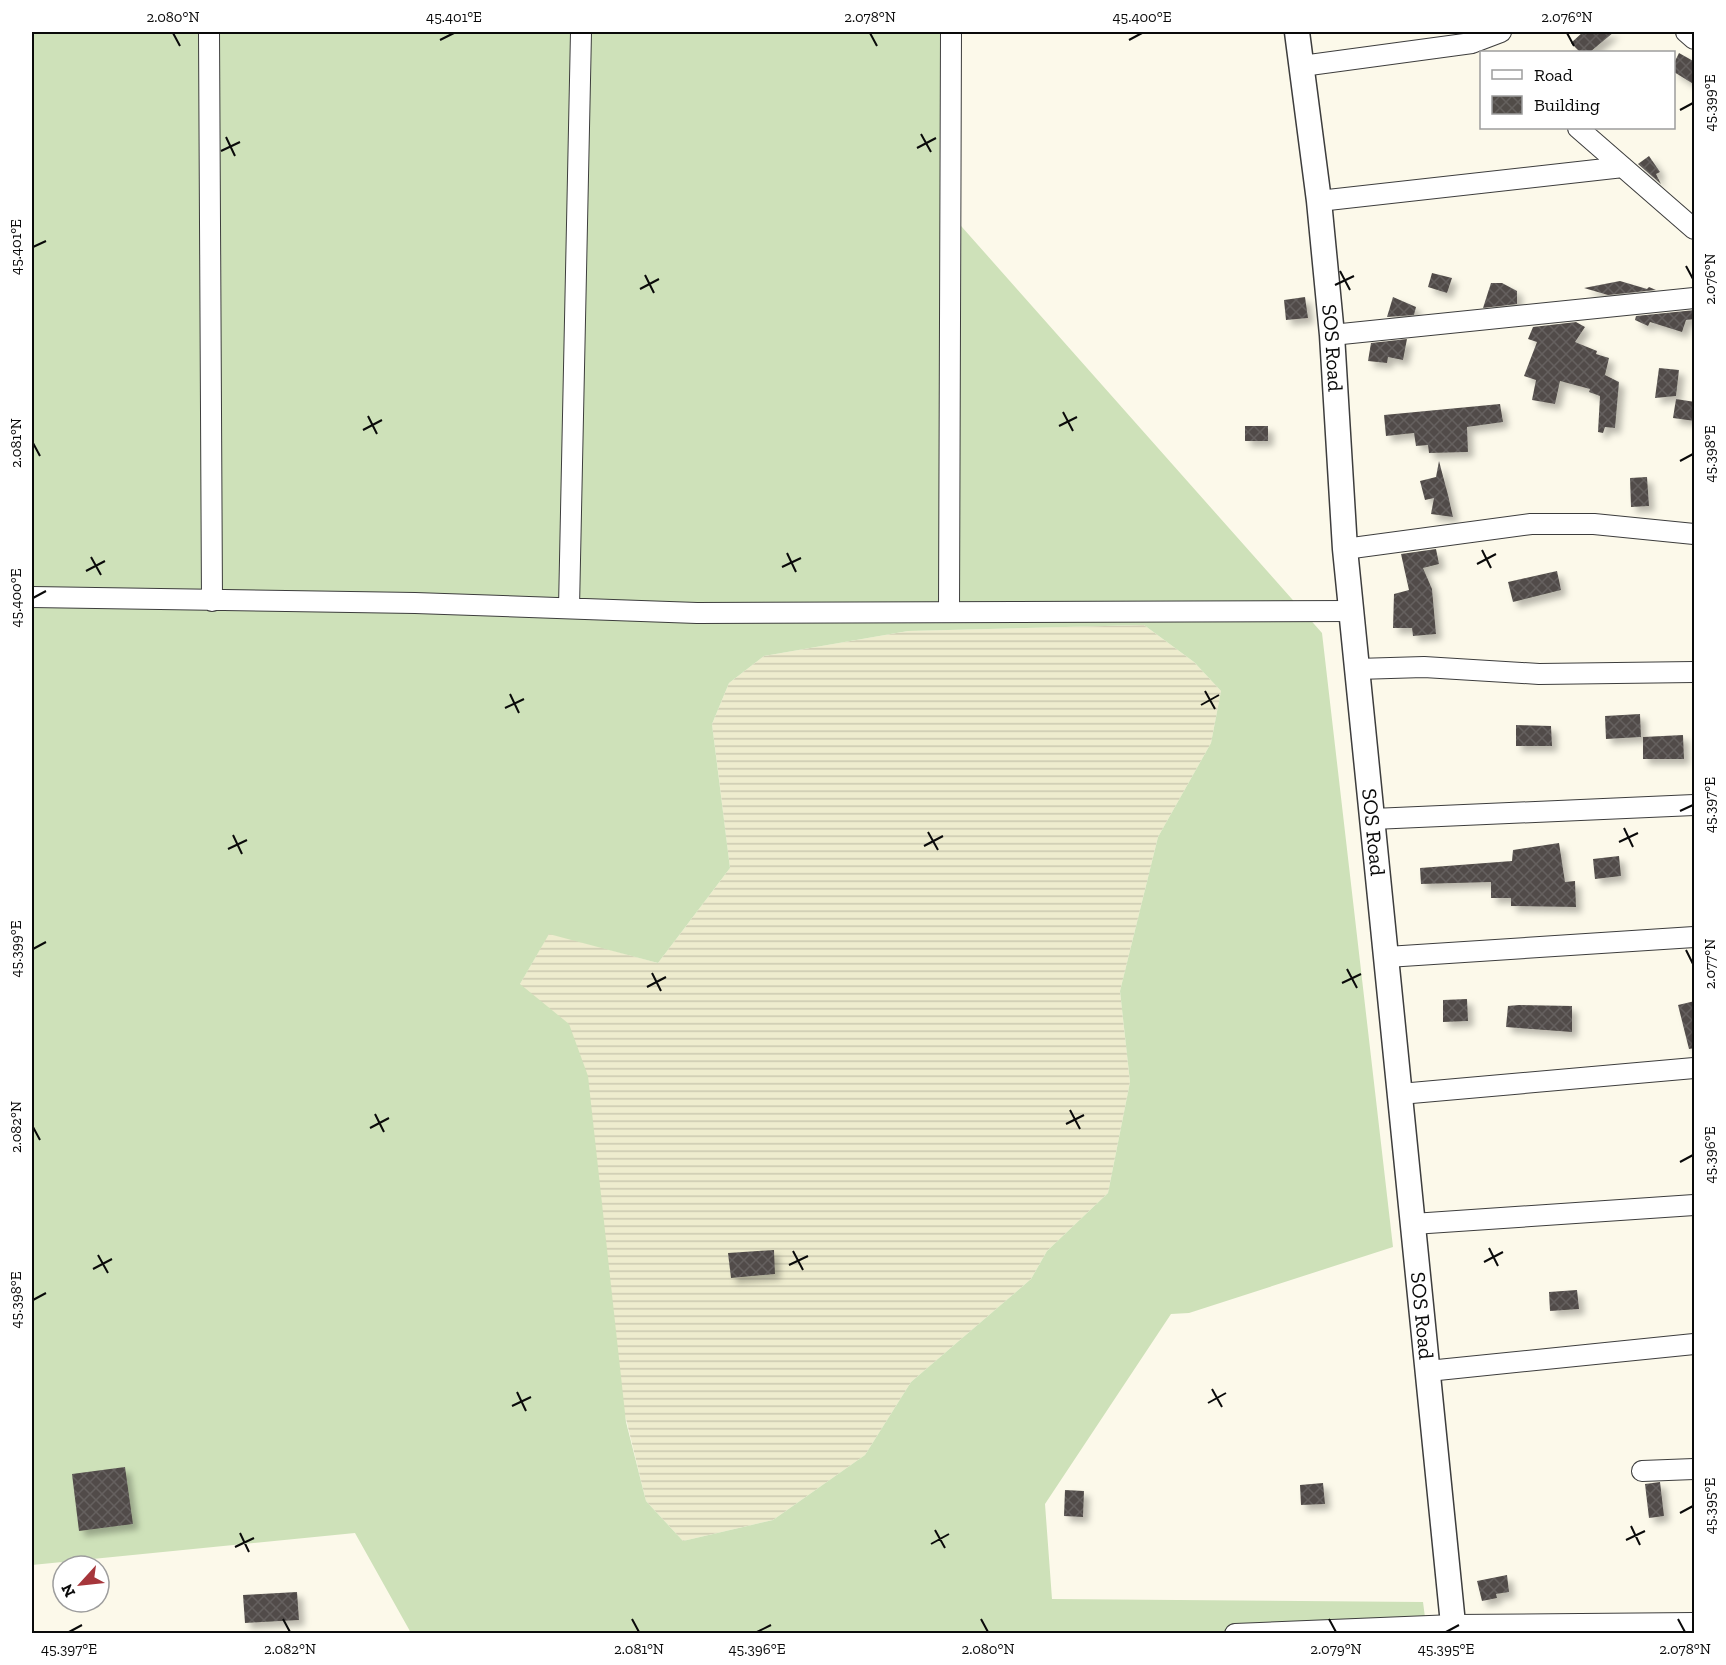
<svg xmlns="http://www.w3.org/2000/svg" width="1726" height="1665" font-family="'Zilla Slab',serif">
	<defs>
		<pattern id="farmland-rules" width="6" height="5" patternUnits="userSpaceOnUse" patternTransform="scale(1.5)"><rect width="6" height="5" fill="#eeecce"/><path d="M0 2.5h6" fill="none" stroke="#cbc9b0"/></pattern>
		<pattern id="building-cross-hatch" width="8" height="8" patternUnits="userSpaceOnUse" patternTransform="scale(1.5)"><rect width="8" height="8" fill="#514c48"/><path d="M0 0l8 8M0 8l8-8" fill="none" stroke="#65615e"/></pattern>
		<filter id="shadow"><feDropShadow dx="5.5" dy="5.5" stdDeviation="3" flood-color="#0004"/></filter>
	</defs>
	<rect width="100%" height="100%" fill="#fcf9ea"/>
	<path fill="url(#farmland-rules)" d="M1144,625L1194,662L1221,691L1211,743L1158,837L1120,991L1130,1082L1108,1193L1047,1251L1031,1279L911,1382L865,1455L773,1520L683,1541L646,1501L520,984L549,933L658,963L730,868L712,724L729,683L764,656L908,631Z"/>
	<path fill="#cee1b9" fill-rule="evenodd" d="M32,32H954L946,209L1322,633L1393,1247L1189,1313L1171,1314L1045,1504L1052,1599L1423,1602L1427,1633H411L355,1533L32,1565ZM1144,625L1194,662L1221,691L1211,743L1158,837L1120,991L1130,1082L1108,1193L1047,1251L1031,1279L911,1382L865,1455L773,1520L683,1541L646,1501L626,1422L588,1076L569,1024L520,984L549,934L658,963L730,868L712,724L729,683L764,656L908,631Z"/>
	<path fill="url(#building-cross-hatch)" filter="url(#shadow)" d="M1583,32H1614L1590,52H1580L1571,43Z
		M1679,53L1695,62V85L1674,72V63Z
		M1649,156L1660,172L1656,174L1661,184L1638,164Z
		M1432,273L1452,278L1447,293L1428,287Z
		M1620,281L1647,289L1649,287L1656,290L1608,295L1584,288Z
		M1491,283H1502L1517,291V304L1483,308Z
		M1305,297L1308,318L1286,320L1284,300Z
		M1393,297L1416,307L1414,315L1387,317Z
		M1695,310V319L1686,320L1682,332L1650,322L1648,326L1635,320L1636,316Z
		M1576,322L1585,327L1575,342L1597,351L1596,354L1609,358L1605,375L1619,382L1615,428L1605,427L1603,433L1598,432L1600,396L1589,392L1590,389L1560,381L1555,404L1532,400L1536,380L1524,376L1537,342L1528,339L1533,327Z
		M1407,339L1403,360L1388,357L1387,363L1368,361L1371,343Z
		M1659,368L1679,370L1676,396L1655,398Z
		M1676,399L1695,402V421L1673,418Z
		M1500,404L1503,422L1467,427L1468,452L1429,453L1428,445L1416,446L1414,433L1386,436L1384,415Z
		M1245,426H1268V441H1245Z
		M1439,461L1448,495L1453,517L1431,514L1434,498L1425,500L1420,481L1436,477Z
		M1647,477L1649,506L1631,507L1630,478Z
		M1436,549L1439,564L1423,568L1432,589L1436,634L1413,636L1412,628H1393L1394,594L1409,590L1401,554Z
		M1557,571L1561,590L1513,602L1508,582Z
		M1640,714L1641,737L1606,739L1605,716Z
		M1516,725L1551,726L1552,746H1516Z
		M1683,735L1684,759H1643V737Z
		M1559,843L1565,882L1575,881L1576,907L1511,906V898H1491V882L1421,884L1420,868L1512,861L1513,850Z
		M1619,856L1621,876L1595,879L1593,859Z
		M1467,999L1468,1021L1443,1022V1000Z
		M1695,1001V1048L1689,1049L1678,1005Z
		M1519,1005L1572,1006V1032L1506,1027L1508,1006Z
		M774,1250L775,1274L731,1278L728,1253Z
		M1577,1290L1579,1309L1550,1311L1549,1292Z
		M125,1467L133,1524L79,1531L72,1474Z
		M1660,1482L1664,1516L1649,1518L1645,1484Z
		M1323,1483L1325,1504L1301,1505L1300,1485Z
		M1065,1490L1084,1491L1083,1517L1064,1516Z
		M1507,1575L1509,1592L1496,1594L1497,1598L1482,1601L1477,1581Z
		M297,1592L299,1620L245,1623L243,1595Z"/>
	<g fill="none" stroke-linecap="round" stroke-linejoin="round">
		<g stroke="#3d3d3d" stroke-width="22">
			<path id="minor" d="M209,32L212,601
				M1686,32L1694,39
				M1302,66L1472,43L1501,32
				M1578,128L1694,229
				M1319,201L1623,167
				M1332,335L1694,298
				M1345,549L1531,524H1594L1694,534
				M32,597L415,603L697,613L1352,611
				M569,608L581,32
				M949,611L951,32
				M1357,669L1424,667L1539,674L1694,672
				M1373,819L1694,805
				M1387,957L1694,937
				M1400,1094L1694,1068
				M1413,1224L1694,1205
				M1428,1371L1694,1344
				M1642,1471L1694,1469
				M1235,1634L1454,1625L1694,1623"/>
		</g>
		<g stroke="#3d3d3d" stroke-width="27">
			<g id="tertiary">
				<path id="s1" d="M1297,32L1319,201L1332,335L1345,549L1454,1634"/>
			</g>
		</g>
		<use href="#minor" stroke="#fff" stroke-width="20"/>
		<use href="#tertiary" stroke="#fff" stroke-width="24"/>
	</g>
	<path fill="none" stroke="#0a0a0a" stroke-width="2" d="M173,33L180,46M870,33L877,46M1567,33L1574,46M440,40L454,33M1129,40L1142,33M1680,110L1693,103M921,134L931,152M226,137L235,156M917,148L936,138M221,151L240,142M33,247L46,241M1686,266L1693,279M1340,271L1350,290M645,275L654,293M1335,285L1354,276M640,289L659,279M1063,412L1073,431M368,416L377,434M1059,426L1077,417M363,430L382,420M33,443L40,456M1680,461L1693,454M1482,550L1491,568M787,553L796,572M91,557L101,575M1477,564L1496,554M782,567L801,558M86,571L105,561M33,598L46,591M1205,691L1215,709M510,694L519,713M1201,705L1219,695M505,708L524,699M1680,811L1693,805M1624,828L1633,847M928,832L938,850M233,835L242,854M1619,842L1638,833M924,846L943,836M228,849L247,840M33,949L46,942M1686,950L1693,964M1347,969L1357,988M652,973L661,991M1342,983L1361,974M647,987L666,977M1070,1110L1080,1129M375,1114L384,1132M1066,1124L1084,1115M33,1127L40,1140M370,1128L389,1118M1680,1162L1693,1155M1489,1248L1498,1266M793,1251L803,1270M98,1255L108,1273M1484,1262L1503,1252M789,1265L808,1256M93,1269L112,1259M33,1300L46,1293M1212,1389L1222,1407M517,1392L526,1411M1208,1403L1226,1393M512,1406L531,1397M1680,1513L1693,1506M1631,1526L1640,1545M935,1530L945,1548M240,1533L249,1552M1626,1540L1645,1531M931,1544L949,1534M235,1547L254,1538M283,1619L290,1632M632,1619L639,1632M981,1619L988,1632M1329,1619L1336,1632M1678,1619L1685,1632M69,1632L82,1625M757,1632L771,1625M1446,1632L1459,1625"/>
	<g text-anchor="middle" stroke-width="6" stroke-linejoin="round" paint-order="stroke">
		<g font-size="21" fill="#0a0a0a" stroke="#fff">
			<text dy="7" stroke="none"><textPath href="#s1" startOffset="318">SOS Road</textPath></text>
			<text dy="7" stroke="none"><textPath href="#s1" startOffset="804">SOS Road</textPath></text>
			<text dy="7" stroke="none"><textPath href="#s1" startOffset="1290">SOS Road</textPath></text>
		</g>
	</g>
	<rect width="1726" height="1665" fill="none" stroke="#ffffff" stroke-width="66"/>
	<rect x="1480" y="51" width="195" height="78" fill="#ffffff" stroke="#9d9d9d" stroke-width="1.5"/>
	<rect x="1492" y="70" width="30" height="9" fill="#ffffff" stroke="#9d9d9d" stroke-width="1.5"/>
	<text x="1534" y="81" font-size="18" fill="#0a0a0a">Road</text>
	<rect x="1492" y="96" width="30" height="18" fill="url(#building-cross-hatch)" stroke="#9d9d9d" stroke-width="1.5"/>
	<text x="1534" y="111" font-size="18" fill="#0a0a0a">Building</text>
	<g transform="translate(81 1584) rotate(243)"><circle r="28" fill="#ffffff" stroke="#9d9d9d" stroke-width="1.5"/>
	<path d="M0-4.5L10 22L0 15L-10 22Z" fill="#a6363b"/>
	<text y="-9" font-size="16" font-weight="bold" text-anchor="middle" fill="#0a0a0a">N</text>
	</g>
	<rect x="33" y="33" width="1660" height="1599" fill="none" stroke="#0a0a0a" stroke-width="2"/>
	<g font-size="15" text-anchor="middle" fill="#0a0a0a">
		<text x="173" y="22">2.080°N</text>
		<text x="454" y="22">45.401°E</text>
		<text x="870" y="22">2.078°N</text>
		<text x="1142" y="22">45.400°E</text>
		<text x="1567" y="22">2.076°N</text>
		<text transform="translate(1710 103) rotate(-90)" y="5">45.399°E</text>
		<text transform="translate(16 247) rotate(-90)" y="5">45.401°E</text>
		<text transform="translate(1710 279) rotate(-90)" y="5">2.076°N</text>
		<text transform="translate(16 443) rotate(-90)" y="5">2.081°N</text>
		<text transform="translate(1710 454) rotate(-90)" y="5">45.398°E</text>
		<text transform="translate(16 598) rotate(-90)" y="5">45.400°E</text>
		<text transform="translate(1710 805) rotate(-90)" y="5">45.397°E</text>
		<text transform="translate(16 949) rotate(-90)" y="5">45.399°E</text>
		<text transform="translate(1710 964) rotate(-90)" y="5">2.077°N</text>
		<text transform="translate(16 1127) rotate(-90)" y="5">2.082°N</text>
		<text transform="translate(1710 1155) rotate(-90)" y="5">45.396°E</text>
		<text transform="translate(16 1300) rotate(-90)" y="5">45.398°E</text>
		<text transform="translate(1710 1506) rotate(-90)" y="5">45.395°E</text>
		<text x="69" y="1654">45.397°E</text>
		<text x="290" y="1654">2.082°N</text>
		<text x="639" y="1654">2.081°N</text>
		<text x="757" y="1654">45.396°E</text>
		<text x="988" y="1654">2.080°N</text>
		<text x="1336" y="1654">2.079°N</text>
		<text x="1446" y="1654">45.395°E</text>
		<text x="1685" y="1654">2.078°N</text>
	</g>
</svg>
